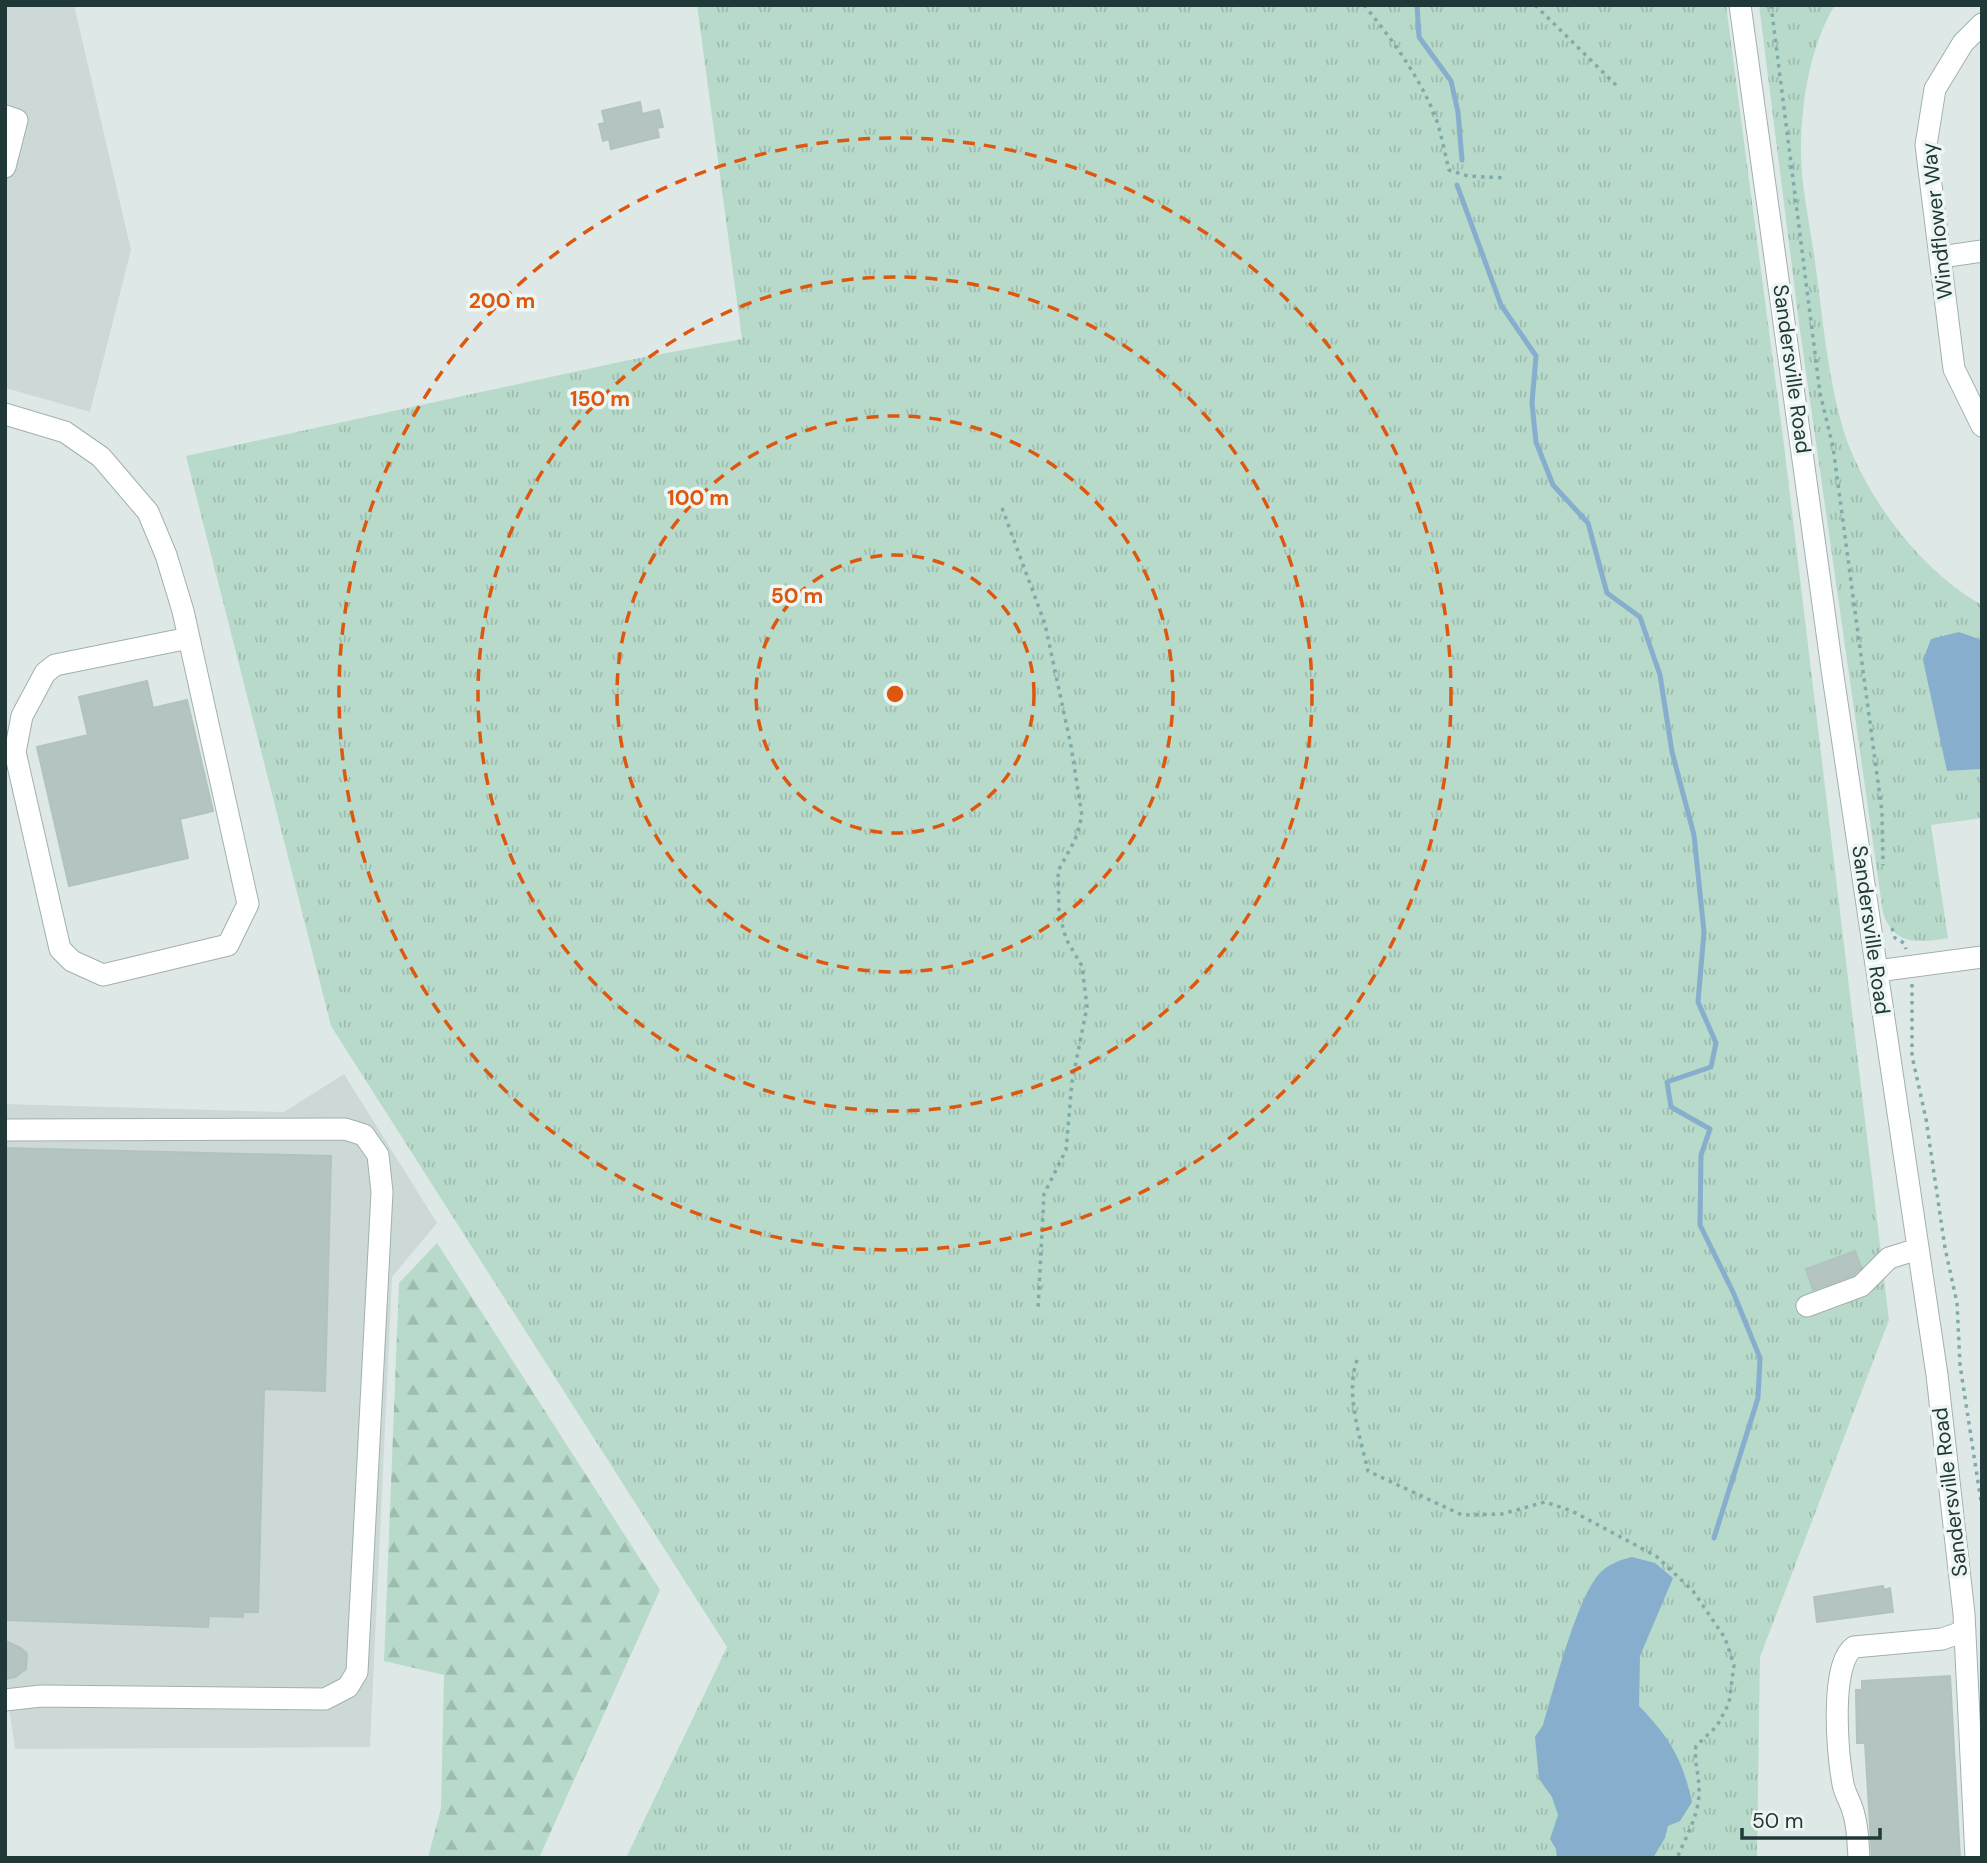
<svg xmlns="http://www.w3.org/2000/svg" width="1987" height="1863" font-family="'DM Sans',sans-serif">
	<defs>
		<pattern id="grass-tufts" width="24" height="20" patternUnits="userSpaceOnUse" patternTransform="scale(1.75)"><rect width="24" height="20" fill="#b7daca"/><path d="M3 7l-1-3M5 7V3M7 7l1-3M15 17l-1-3M17 17v-4M19 17l1-3" fill="none" stroke="#9dbcae"/></pattern>
		<pattern id="forest-firs" width="22" height="20" patternUnits="userSpaceOnUse" patternTransform="scale(1.75)"><rect width="22" height="20" fill="#b7daca"/><path d="M5 1l3.5 6h-7zM16 11l3.5 6h-7z" fill="#9dbcae"/></pattern>
	</defs>
	<rect width="100%" height="100%" fill="#dee9e7"/>
	<path fill="#ccd9d7" d="M5,5H74L131,250L90,412L5,388Z
		M344,1074L437,1223L392,1277L370,1747L15,1749L5,1678V1104L284,1112Z"/>
	<path fill="url(#grass-tufts)" d="M697,5H1726L1784,445L1889,1320L1760,1657L1757,1858H626L727,1647L331,1026L186,456L629,360L742,339Z
		M1759,5H1835C1811,44 1802,98 1801,144C1800,180 1809,219 1814,255C1823,316 1829,403 1854,458C1880,515 1927,574 1982,605V640L1959,632L1947,771L1982,769V818L1931,825L1948,938C1919,943 1894,946 1883,913L1799,323Z"/>
	<path fill="url(#forest-firs)" d="M437,1243L660,1590L539,1858H428L441,1808L444,1675L384,1661L399,1283Z"/>
	<path fill="#87afcd" d="M1959,632L1982,640V769L1947,771L1923,660L1931,639Z
		M1632,1557L1655,1563L1673,1578L1640,1656L1639,1706C1670,1738 1682,1758 1692,1802L1680,1821L1668,1826L1665,1838L1653,1858H1557L1556,1849L1550,1839L1558,1815L1552,1797L1539,1779L1535,1737L1543,1725C1554,1689 1576,1600 1599,1574C1608,1564 1620,1560 1632,1557Z"/>
	<g fill="none" stroke-linecap="round" stroke-linejoin="round">
		<path stroke="#87afcd" stroke-width="5" d="M1417,5L1419,37L1451,81L1458,112L1462,160
			M1457,185L1501,305L1536,356L1532,403L1536,442L1553,485L1588,523L1607,593L1640,617L1660,675L1672,752L1694,835L1704,932L1698,1002L1716,1043L1711,1067L1667,1082L1671,1107L1710,1129L1701,1155L1700,1225L1733,1292L1760,1358L1758,1398L1714,1538"/>
	</g>
	<path fill="#b4c4c1" stroke="#b1c2c0" stroke-width="2" d="M640,102L642,114L659,110L663,127L657,128L659,137L611,149L609,139L603,141L599,124L605,123L602,111Z
		M147,681L153,708L187,700L213,811L180,819L188,858L69,886L37,747L88,735L79,697Z
		M5,1148L331,1156L325,1391L264,1389L258,1612H243V1617L209,1616L208,1627L5,1620Z
		M1855,1251L1861,1267L1854,1275L1813,1290L1806,1269Z
		M1883,1586L1884,1590L1890,1588L1893,1612L1817,1622L1814,1597Z
		M5,1641L21,1648L27,1654L26,1669L15,1677L5,1679Z
		M1950,1676L1960,1858H1872L1865,1743H1857L1856,1690H1862V1681Z"/>
	<g fill="none" stroke-linecap="round" stroke-linejoin="round">
		<g stroke="#a1b0af" stroke-width="23">
			<path id="minor" d="M1740,5L1832,669L1937,1375L1964,1614L1976,1858
				M1982,24L1963,43L1935,89L1926,145L1954,369L1982,426
				M5,116L17,120L5,167
				M1941,257L1982,251
				M5,414L65,432L101,457L148,512L166,555L183,611L248,904L228,945L103,975L72,961L60,949L15,752L22,716L45,673L55,665L189,638
				M1877,971L1982,957
				M5,1130L345,1129L364,1135L378,1155L382,1192L357,1672L348,1687L325,1699L41,1696L5,1700
				M1807,1306L1861,1286L1889,1258L1918,1249
				M1859,1858C1858,1844 1858,1828 1854,1815C1852,1804 1845,1795 1843,1784C1838,1756 1829,1664 1854,1647L1942,1639L1965,1631"/>
		</g>
		<path stroke="#7facaa" stroke-width="3.5" stroke-dasharray="3.5 5" stroke-linecap="butt" d="M1364,5C1391,38 1416,72 1433,111C1441,129 1444,151 1449,170L1468,176L1505,178
			M1535,5L1616,85
			M1771,5L1820,393L1833,447L1882,812L1883,865
			M1002,508L1045,624L1071,746L1082,816L1075,840L1058,871L1059,912L1066,939L1082,966L1087,1007L1072,1082L1066,1150L1044,1194L1038,1309
			M1892,928L1895,938L1904,943L1906,949
			M1912,984V1056L1926,1119L1945,1248L1957,1303L1960,1365L1982,1508
			M1357,1360C1345,1395 1360,1436 1368,1471L1462,1515L1502,1514L1545,1502L1572,1511L1656,1556L1693,1591L1725,1638L1734,1665L1729,1703L1717,1726L1696,1746C1694,1762 1699,1774 1699,1790C1700,1813 1686,1837 1677,1858"/>
		<use href="#minor" stroke="#fff" stroke-width="21"/>
	</g>
	<g fill="none" stroke="#de570e" stroke-width="3.5" stroke-dasharray="12 9">
		<circle cx="895" cy="694" r="139"/>
		<circle cx="895" cy="694" r="278"/>
		<circle cx="895" cy="694" r="417"/>
		<circle cx="895" cy="694" r="556"/>
	</g>
	<g text-anchor="middle" stroke-width="7" stroke-linejoin="round" paint-order="stroke">
		<g font-size="21" fill="#203838" stroke="#eef6f4">
			<text transform="translate(1937 221) rotate(-96)" y="7">Windflower Way</text>
			<text transform="translate(1792 369) rotate(82)" y="7">Sandersville Road</text>
			<text transform="translate(1871 930) rotate(82)" y="7">Sandersville Road</text>
			<text transform="translate(1950 1492) rotate(-97)" y="7">Sandersville Road</text>
		</g>
	</g>
	<circle cx="895" cy="694" r="10" fill="#de570e" stroke="#eef6f4" stroke-width="3.5"/>
	<g font-size="21" text-anchor="middle" font-weight="bold" fill="#de570e" stroke="#eef6f4" stroke-width="7" stroke-linejoin="round" paint-order="stroke">
		<text x="502" y="308">200 m</text>
		<text x="600" y="406">150 m</text>
		<text x="698" y="505">100 m</text>
		<text x="797" y="603">50 m</text>
	</g>
	<rect width="1987" height="1863" fill="none" stroke="#203838" stroke-width="14"/>
	<path d="M1742 1828v10h138v-10" fill="none" stroke="#203838" stroke-width="3.5"/>
	<text x="1752" y="1828" font-size="21" fill="#203838" stroke="#eef6f4" stroke-width="5" paint-order="stroke">50 m</text>
</svg>
